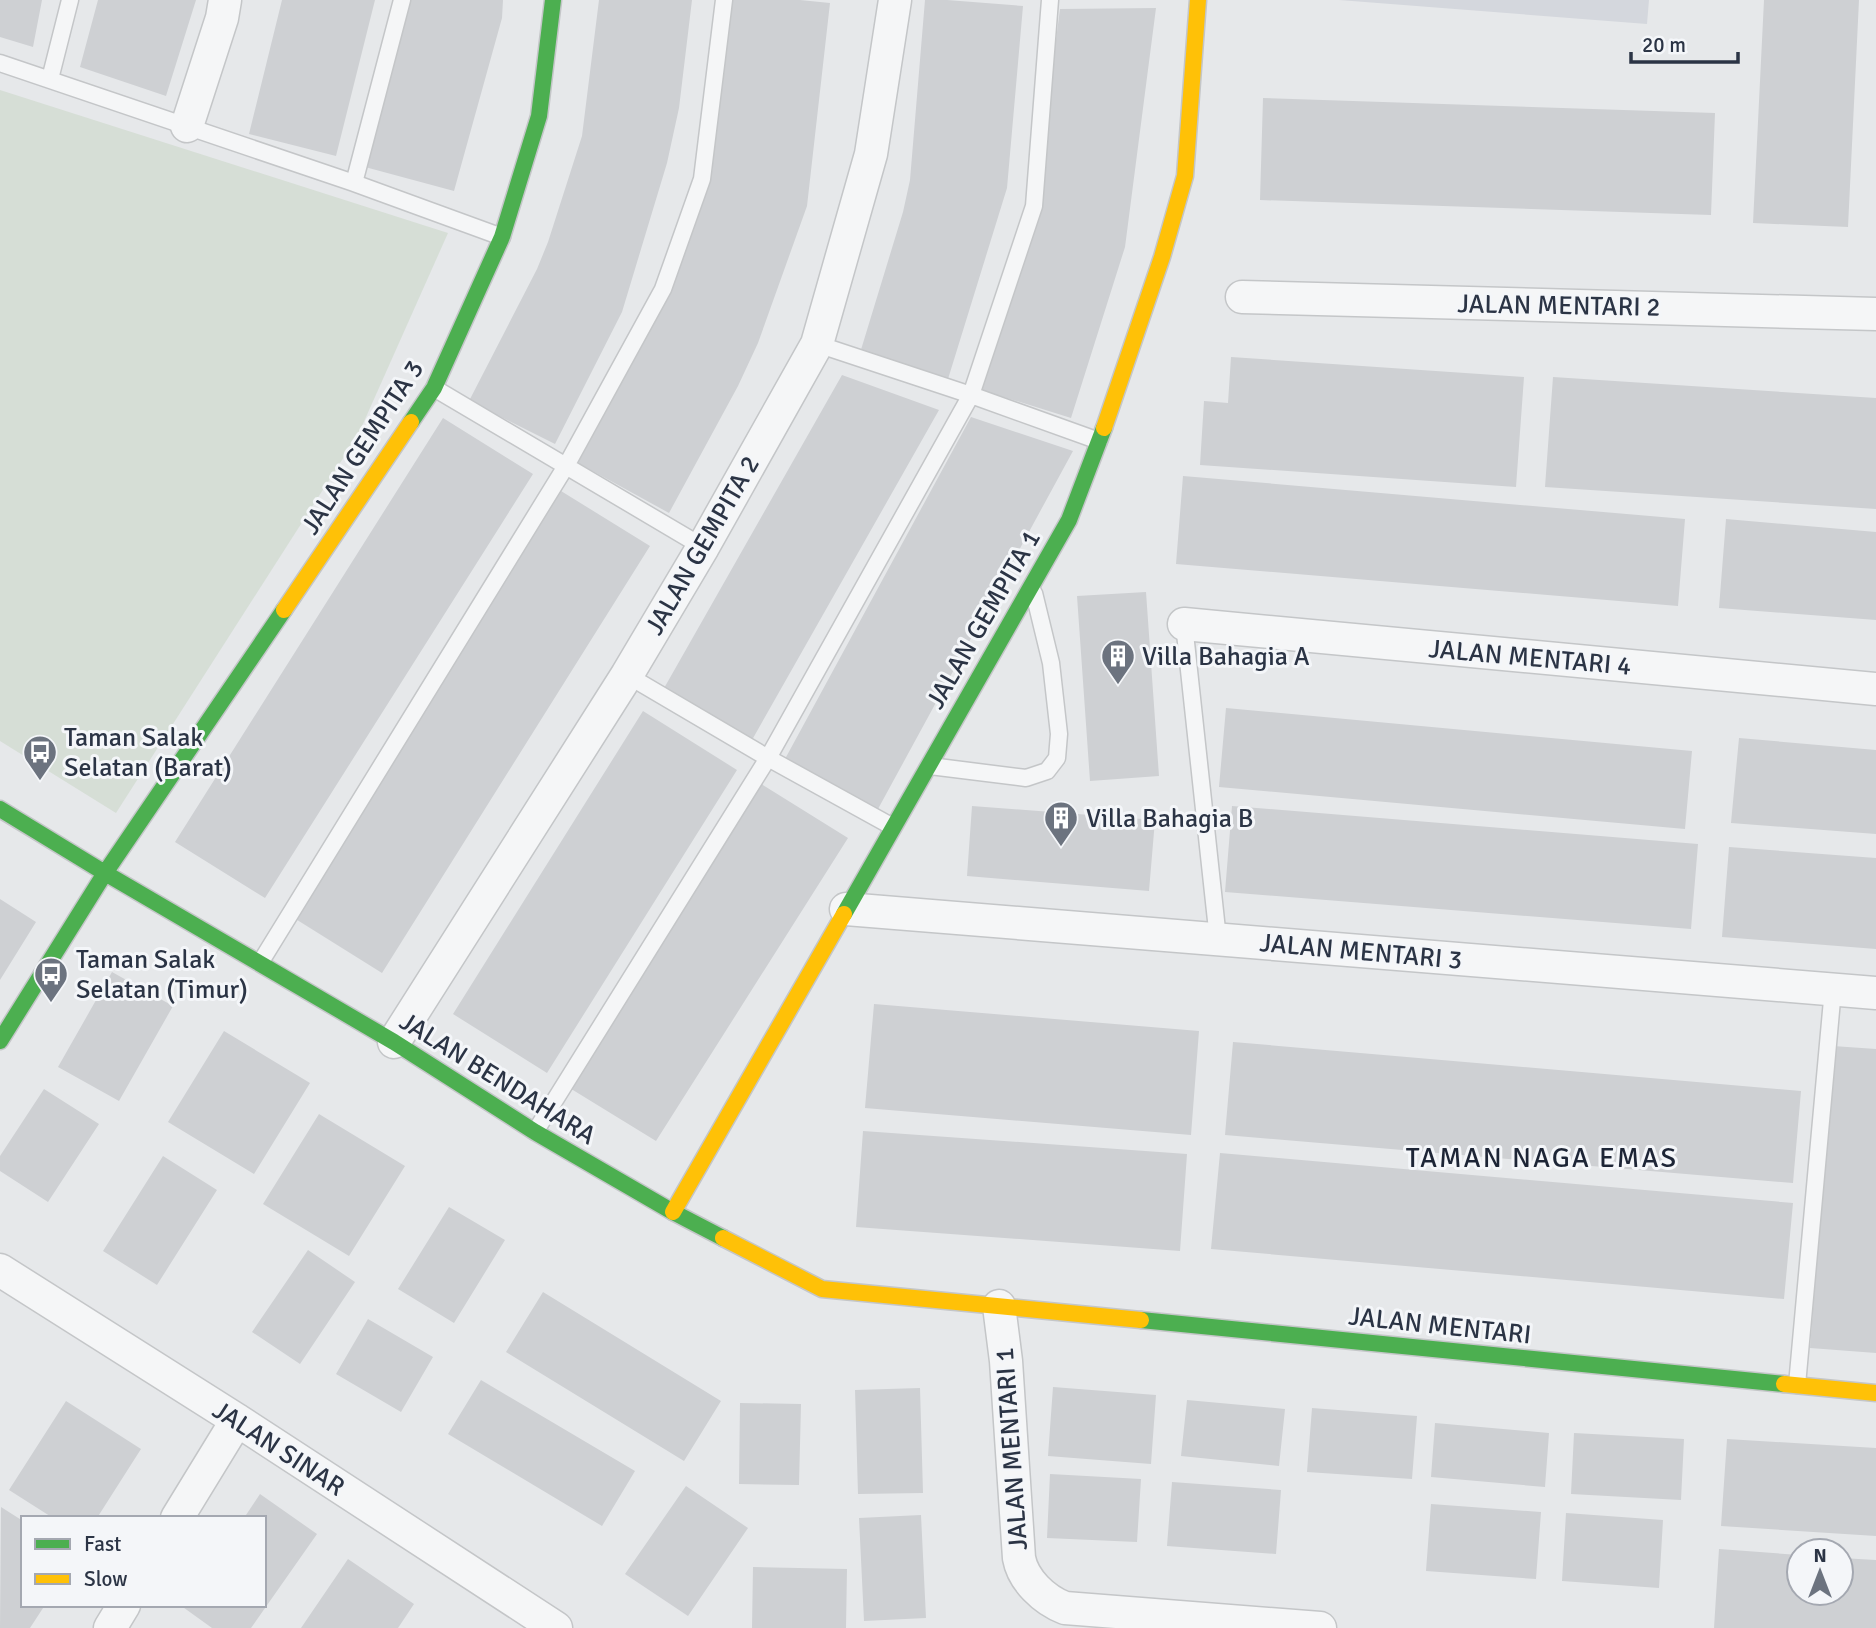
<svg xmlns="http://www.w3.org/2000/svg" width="1876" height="1628" font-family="Signika,sans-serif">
	<rect width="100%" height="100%" fill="#e6e8ea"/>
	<path fill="#d4d7dd" d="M1339,0H1649L1647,24Z"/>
	<path fill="#d6ded6" d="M0,90L448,233L358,435L116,813L0,741Z"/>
	<path fill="#ced0d3" d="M0,0H42L33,47L0,37Z
		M98,0H196L166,96L80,67Z
		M282,0H375L336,156L249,134Z
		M411,0H503L502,18L454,191L365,167Z
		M599,0H692L679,108L667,163L622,312L555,444L469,401L537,269L548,242L582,136Z
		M731,0H800L830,3L807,206L758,343L738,386L669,513L578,463L662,309L712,172Z
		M925,0H947L1023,6L1007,188L948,379L860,353L903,212L910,180Z
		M1764,0H1859L1848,227L1753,223Z
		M1156,8L1125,247L1071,418L978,389L1037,187L1060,9Z
		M1263,98L1715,113L1711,215L1260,200Z
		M1231,357L1524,377L1516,487L1200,465L1204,401L1228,403Z
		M842,375L939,410L752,740L663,690Z
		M1553,377L1876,398V509L1545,487Z
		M971,417L1073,451L878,809L785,759Z
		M443,418L533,474L265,898L175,842Z
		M1183,476L1685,519L1678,606L1176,564Z
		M561,491L650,546L382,973L294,918Z
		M1726,519L1876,532V620L1719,608Z
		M1146,592L1159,776L1090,781L1077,596Z
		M1226,708L1692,751L1685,829L1219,787Z
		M643,711L737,770L547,1073L453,1014Z
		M1739,738L1876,750V834L1731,823Z
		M761,784L848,838L656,1141L568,1087Z
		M972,806L1155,820L1149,891L967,876Z
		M1232,806L1698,844L1691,929L1225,892Z
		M1729,847L1876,858V949L1722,937Z
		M0,899L36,922L0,980Z
		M112,972L173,1006L119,1101L58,1067Z
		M874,1004L1199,1031L1191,1135L865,1108Z
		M224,1031L310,1083L254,1174L168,1122Z
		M1233,1042L1801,1091L1793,1183L1225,1135Z
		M1833,1046L1876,1049V1353L1810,1348Z
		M44,1089L99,1124L48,1202L0,1171V1156Z
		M319,1114L405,1166L349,1256L263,1204Z
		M863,1131L1187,1154L1180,1251L856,1227Z
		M1220,1153L1793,1203L1784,1299L1211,1249Z
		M163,1156L217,1190L157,1285L103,1251Z
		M449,1207L505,1240L454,1323L398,1289Z
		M308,1250L355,1282L300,1364L252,1332Z
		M543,1292L721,1401L684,1461L506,1352Z
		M368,1319L433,1357L401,1412L336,1374Z
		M481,1380L635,1471L602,1526L448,1434Z
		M1053,1387L1156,1395L1151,1464L1048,1456Z
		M920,1388L923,1493L858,1494L855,1390Z
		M1187,1400L1285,1409L1279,1466L1181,1456Z
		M66,1401L141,1449L97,1518H53L9,1490Z
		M740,1403L801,1404L799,1485L739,1484Z
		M1312,1408L1417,1416L1412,1479L1307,1472Z
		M1435,1423L1549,1433L1545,1487L1431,1477Z
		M1574,1433L1684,1439L1681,1500L1571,1494Z
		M1727,1439L1876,1448V1536L1721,1526Z
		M1050,1474L1141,1479L1137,1542L1047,1538Z
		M1172,1482L1281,1490L1276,1554L1167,1546Z
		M686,1486L748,1528L688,1616L625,1574Z
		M260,1494L317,1534L251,1628H212L180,1605H264V1518H244Z
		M1431,1504L1541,1512L1536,1579L1426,1571Z
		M1,1507L23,1521V1605H45L30,1628H0Z
		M1566,1513L1663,1520L1659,1588L1562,1581Z
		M921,1515L926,1618L864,1621L859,1518Z
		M1719,1549L1799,1555V1593H1841V1558L1876,1560V1628H1714Z
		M348,1559L414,1604L398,1628H301Z
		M753,1567L847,1569L846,1628H752Z"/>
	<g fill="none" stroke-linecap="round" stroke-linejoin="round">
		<g stroke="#c4c6c8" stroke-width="19">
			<path id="lane" d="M0,63L354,183L502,237
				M50,79L70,0
				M354,183L402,0
				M817,344L971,395L1099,441
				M434,388L703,547
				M1184,624L1218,939
				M627,675L768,758L893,827
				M930,766L1026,778L1047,771L1057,758L1059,734L1051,663L1034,593
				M260,963L566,466L663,289L702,179L724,0
				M535,1132L768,758L971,395L1034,206L1050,0
				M1797,1385L1833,989"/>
		</g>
		<g stroke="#c4c6c8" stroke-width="35">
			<path id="street" d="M187,126L222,18L225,0
				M1242,297L1876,314
				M1184,624L1876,689
				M846,909L1876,993
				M394,1042L627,675L703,547L817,344L871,154L895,0
				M0,1270L237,1420L556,1628
				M999,1306L1006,1361L1019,1558C1023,1580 1044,1600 1065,1608L1320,1628
				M177,1518L237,1420
				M110,1628L124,1605"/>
		</g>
		<g stroke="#c4c6c8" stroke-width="19">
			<path id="fast" d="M411,422L434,388L502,237L539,116L553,0
				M0,809L105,873L394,1042L535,1132L673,1212L723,1238
				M844,914L1069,520L1104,428
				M0,1041L105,873L284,610
				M1141,1320L1784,1384"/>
		</g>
		<g stroke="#c4c6c8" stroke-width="19">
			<path id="slow" d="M1104,428L1162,257L1185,176L1198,0
				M284,610L411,422
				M673,1212L844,914
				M723,1238L822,1289L1141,1320
				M1784,1384L1876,1393"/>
		</g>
		<use href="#lane" stroke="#f5f6f7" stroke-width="16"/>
		<use href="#street" stroke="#f5f6f7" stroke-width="32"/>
		<use href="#fast" stroke="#4caf50" stroke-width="16"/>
		<use href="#slow" stroke="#ffc107" stroke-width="16"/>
	</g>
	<defs>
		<g id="building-pin" transform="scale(1.75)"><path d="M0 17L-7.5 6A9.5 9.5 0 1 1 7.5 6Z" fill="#6c737f" stroke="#f4f6f9"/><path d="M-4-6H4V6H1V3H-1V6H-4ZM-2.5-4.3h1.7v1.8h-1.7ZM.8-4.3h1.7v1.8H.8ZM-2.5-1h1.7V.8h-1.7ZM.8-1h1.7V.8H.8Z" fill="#fff"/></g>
		<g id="bus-pin" transform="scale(1.75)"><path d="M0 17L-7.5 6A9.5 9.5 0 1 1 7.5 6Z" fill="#6c737f" stroke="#f4f6f9"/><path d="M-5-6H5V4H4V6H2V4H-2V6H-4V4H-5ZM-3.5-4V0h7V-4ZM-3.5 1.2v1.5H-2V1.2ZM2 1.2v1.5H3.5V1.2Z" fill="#fff"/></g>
	</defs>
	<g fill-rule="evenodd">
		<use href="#building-pin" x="1118" y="656"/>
		<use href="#bus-pin" x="40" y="752"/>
		<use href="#building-pin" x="1061" y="818"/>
		<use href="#bus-pin" x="51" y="974"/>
	</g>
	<g text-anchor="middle" stroke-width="6" stroke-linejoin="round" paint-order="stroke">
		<g font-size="26" fill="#2b3445" stroke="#f4f6f9">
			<text transform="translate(1559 305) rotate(1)" y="9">JALAN MENTARI 2</text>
			<text transform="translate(362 447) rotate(-57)" y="9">JALAN GEMPITA 3</text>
			<text transform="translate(702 545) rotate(-60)" y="9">JALAN GEMPITA 2</text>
			<text transform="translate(983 619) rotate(-60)" y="9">JALAN GEMPITA 1</text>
			<text transform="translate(1530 657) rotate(5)" y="9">JALAN MENTARI 4</text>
			<text transform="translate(1361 951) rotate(5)" y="9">JALAN MENTARI 3</text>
			<text transform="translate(498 1078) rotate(32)" y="9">JALAN BENDAHARA</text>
			<text transform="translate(1440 1325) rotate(6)" y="9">JALAN MENTARI</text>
			<text transform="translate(279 1448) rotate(33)" y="9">JALAN SINAR</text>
			<text transform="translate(1011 1449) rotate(-94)" y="9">JALAN MENTARI 1</text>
		</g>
		<g font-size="26" fill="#2b3445" stroke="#f4f6f9" text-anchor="start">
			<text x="1142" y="665">Villa Bahagia A</text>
			<text x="64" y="746">Taman Salak<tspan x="64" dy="30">Selatan (Barat)</tspan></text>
			<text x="1086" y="827">Villa Bahagia B</text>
			<text x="76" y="968">Taman Salak<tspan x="76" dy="30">Selatan (Timur)</tspan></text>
		</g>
		<g font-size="28" letter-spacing="2" fill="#1d2536" stroke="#f4f6f9">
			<text x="1542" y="1167">TAMAN NAGA EMAS</text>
		</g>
	</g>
	<rect x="21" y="1516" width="245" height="91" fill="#f4f6f9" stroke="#a4a8b1" stroke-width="2"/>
	<rect x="35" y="1539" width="35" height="10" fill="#4caf50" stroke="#a4a8b1" stroke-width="2"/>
	<text x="84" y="1551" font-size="21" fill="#2b3445">Fast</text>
	<rect x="35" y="1574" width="35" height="10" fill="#ffc107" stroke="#a4a8b1" stroke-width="2"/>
	<text x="84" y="1586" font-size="21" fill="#2b3445">Slow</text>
	<g transform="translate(1820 1572)"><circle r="33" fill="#f4f6f9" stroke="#a4a8b1" stroke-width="2"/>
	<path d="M0-5L12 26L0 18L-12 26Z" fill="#6c737f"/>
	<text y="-10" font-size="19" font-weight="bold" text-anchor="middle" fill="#2b3445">N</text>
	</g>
	<path d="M1631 52v10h107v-10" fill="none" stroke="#2b3445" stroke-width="3.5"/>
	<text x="1642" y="52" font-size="21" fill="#2b3445" stroke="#f4f6f9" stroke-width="5" paint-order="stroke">20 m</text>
</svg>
